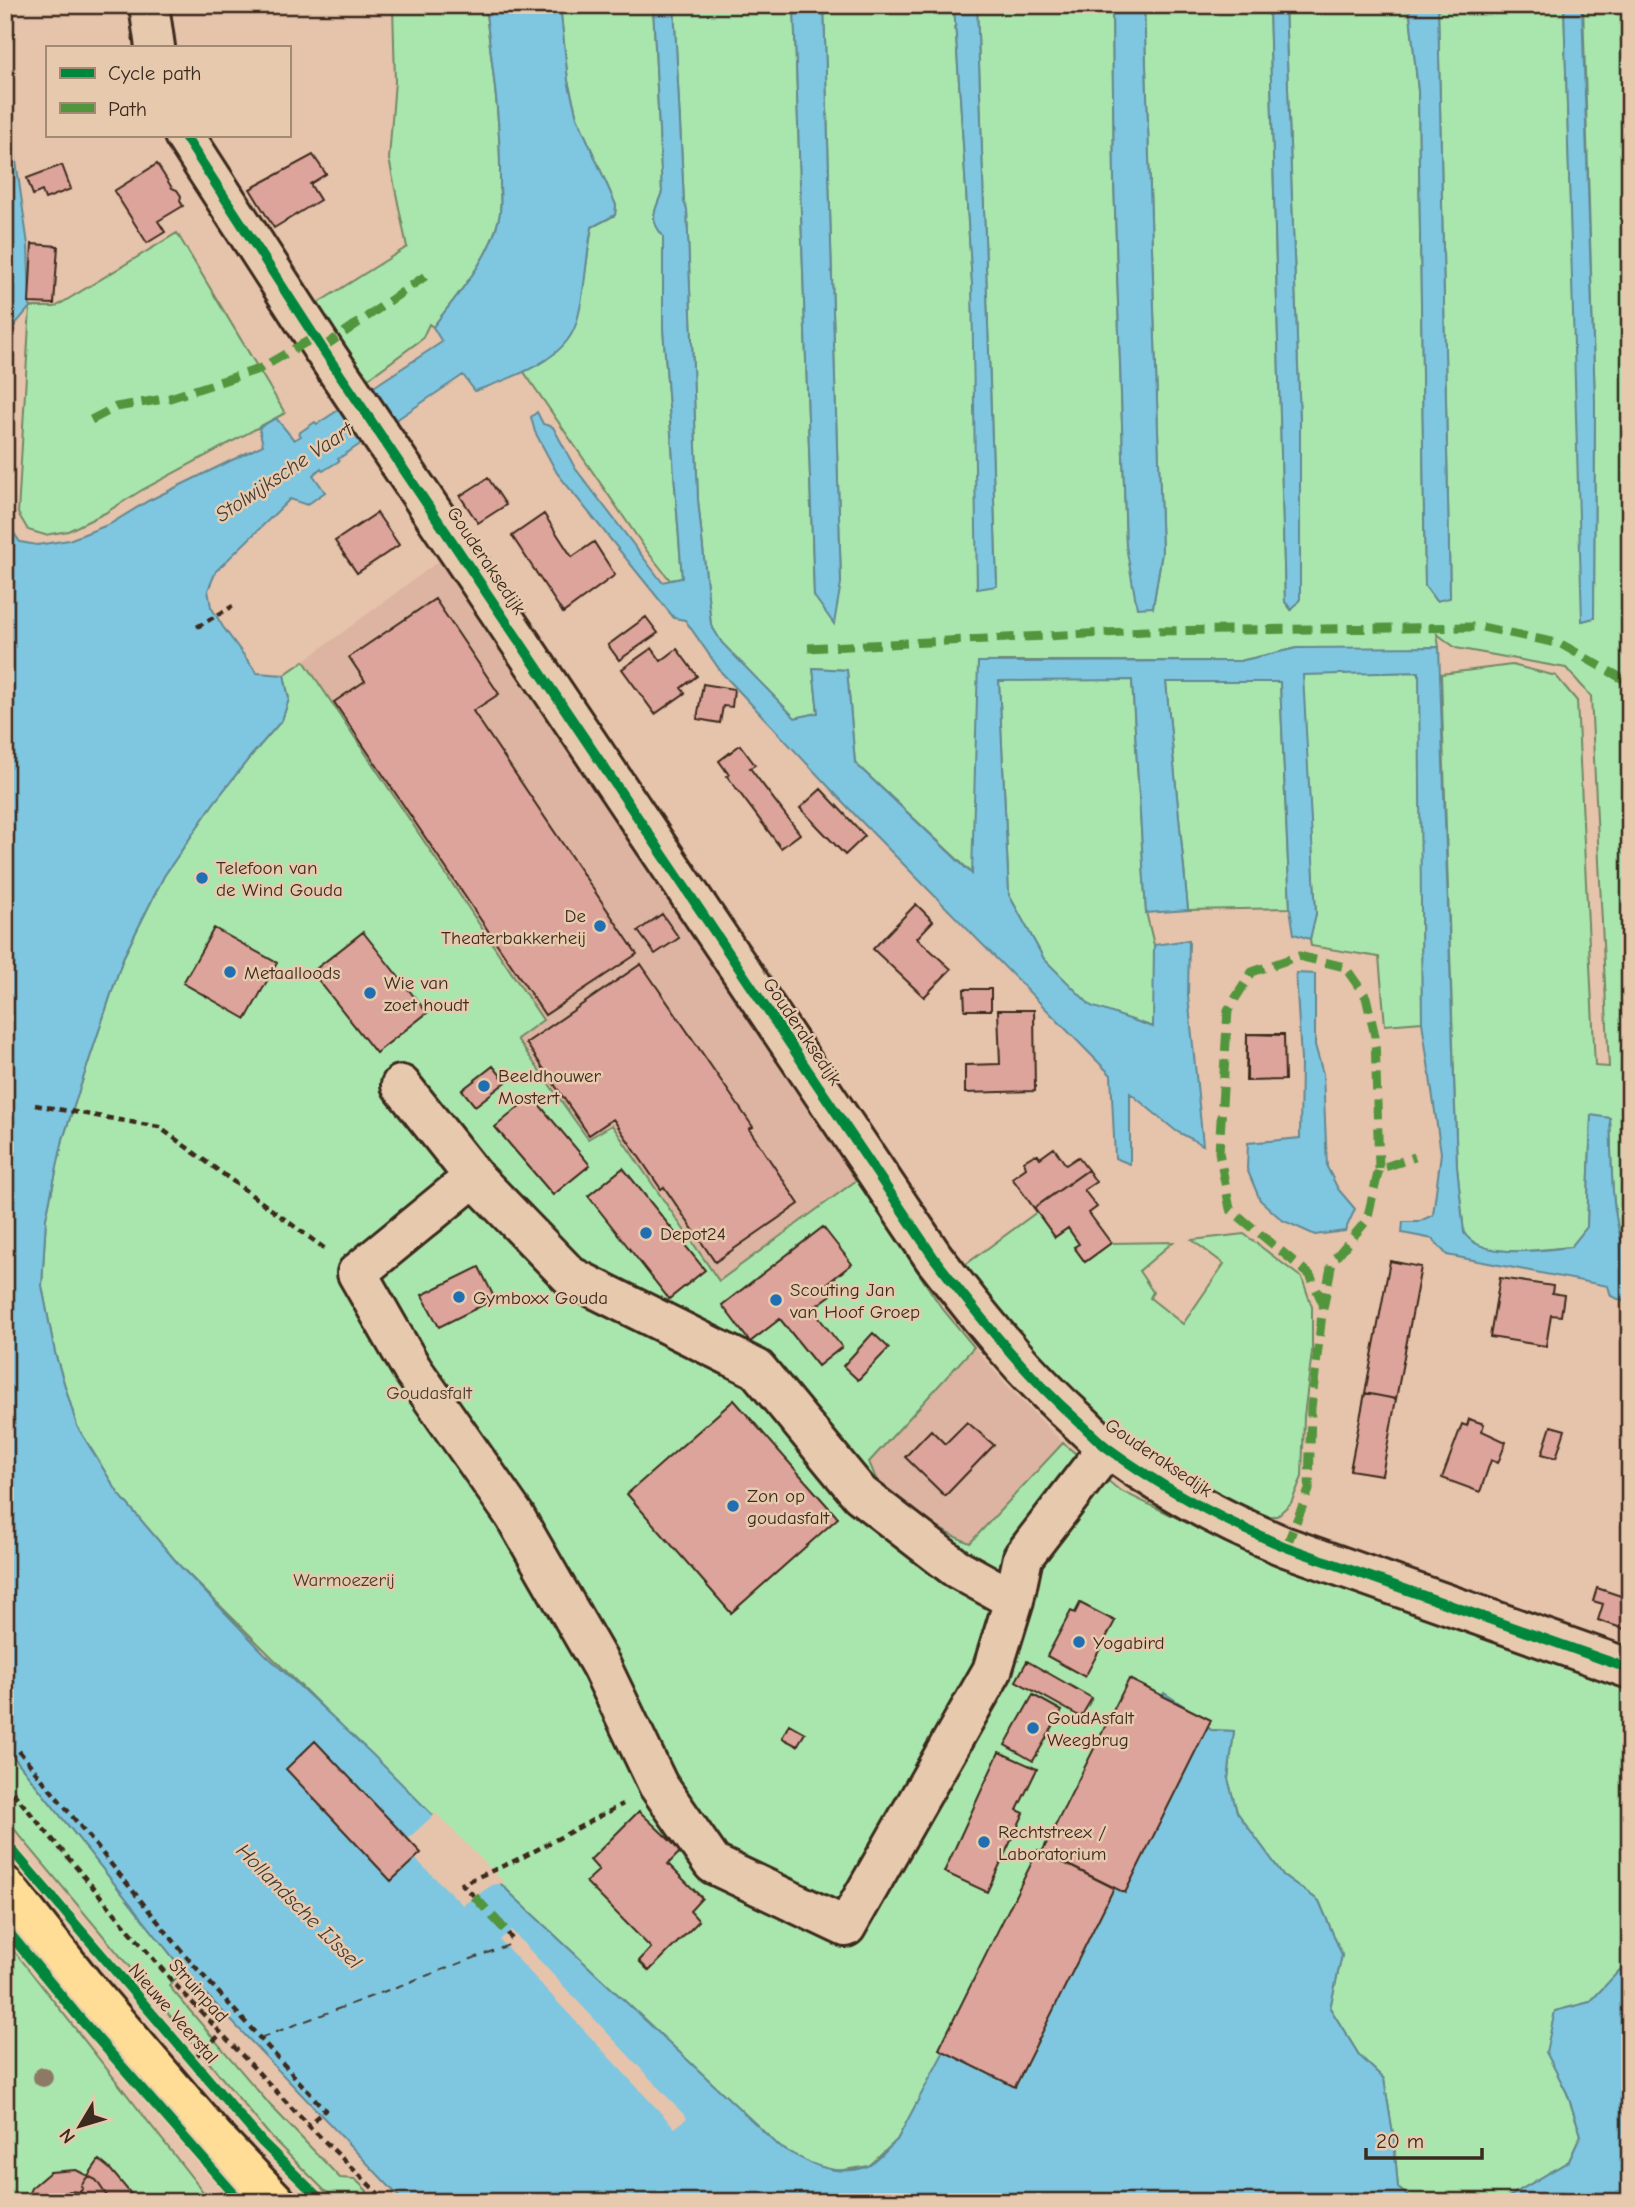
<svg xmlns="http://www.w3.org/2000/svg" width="1635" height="2207" font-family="'Comic Neue',sans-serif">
	<rect width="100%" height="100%" fill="#e6c3ab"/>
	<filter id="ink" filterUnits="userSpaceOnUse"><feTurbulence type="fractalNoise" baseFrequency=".0143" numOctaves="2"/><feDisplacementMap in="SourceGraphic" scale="14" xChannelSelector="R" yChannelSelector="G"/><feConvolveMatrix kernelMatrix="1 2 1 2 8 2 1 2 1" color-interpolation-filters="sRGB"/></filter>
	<g filter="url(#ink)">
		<path fill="#dcb4a1" d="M443,558L857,1180L720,1282L612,1125L589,1139L517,1039L543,1021L304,661Z
			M974,1347L1008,1387L1063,1443L970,1543L955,1538L899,1504L879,1482L869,1462Z"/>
		<path fill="#a9e6ad" stroke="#728866" stroke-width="2" d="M393,5H485C492,64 501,122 500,181C500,193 502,207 499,218C490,259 457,295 433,327L429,324L422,339L369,378L313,306L407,247L389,159L395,81Z
			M560,5H653L662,192C655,212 648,218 663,235V328L682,578L670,580L647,551L524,372L561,347L580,306L592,227L615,215L616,206L577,117L568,81Z
			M674,5H794L814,596L841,583L824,5H954L972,283L997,586L977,5H1112L1114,180L1126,546L1153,607L1162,552L1144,5H1269L1285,602L1291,610L1300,599V422L1285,5H1409L1418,91L1425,586L1436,601L1450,597L1438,5H1564L1583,621L1594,618L1595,403L1583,5H1630V1255C1609,1232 1612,1151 1610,1118L1591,1116L1587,1227L1571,1247C1542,1249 1482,1261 1464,1233L1457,1167L1441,674L1512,665L1556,676L1577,701L1595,1066L1609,1067L1591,696L1566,668L1456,648L1437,634L1439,647L1311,654L1297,648L1240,661H998L973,874L855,763L847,670L813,668L818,713L795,718L722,643L711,625L698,500L687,210L684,202Z
			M177,233L285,413L142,490L105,513L68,531L45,535L28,530L18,513L30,307H55Z
			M304,661L543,1020L517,1039L588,1139L612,1125L719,1281L857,1180L941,1307L974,1347L869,1462C872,1468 874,1476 878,1482C896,1505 943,1533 970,1543L1063,1443L1119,1490L1200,1529L1304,1574L1630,1689V1960L1590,2002L1555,2011L1547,2052L1567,2093L1581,2135L1569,2161L1507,2198L1493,2202H1415L1398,2188L1394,2140L1384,2079L1359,2055L1330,2008L1342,1955L1319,1901L1283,1875L1237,1812L1228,1779L1234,1731L1211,1730L1187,1708L1126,1772L945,2053L897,2140L869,2166L837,2171L812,2165L780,2147L511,1894L180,1566L118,1493L77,1426L55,1353L42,1286L46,1218L63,1139L123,958L164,876L213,804L250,757L282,720L289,699L284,675Z
			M1420,672L1422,1022L1385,1025L1379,957L1311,946L1310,939L1316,914L1302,674Z
			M999,680H1132L1146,912L1154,945V1027L1091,1007L1044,959L1009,895Z
			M1166,682H1280L1290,908L1188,910Z
			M1037,1212L1055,1237L1068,1228L1079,1244L1074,1247L1085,1262L1111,1243L1173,1242L1139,1271L1153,1292L1150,1298L1183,1324L1224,1264L1192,1240L1244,1234L1302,1278L1312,1307V1352L1304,1416L1302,1477L1291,1503L1277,1516H1267L1227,1499L1170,1466L1099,1415L1002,1315L965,1265Z
			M5,1746L183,1970L169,1986L270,2105L340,2178L355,2179L367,2191L366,2202H336L272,2138L5,1818Z
			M5,1939L211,2202H153L148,2196L141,2202H5Z"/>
		<path fill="#7fc7e0" stroke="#648892" stroke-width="2" d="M485,5H560L568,81L577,117L616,205L615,215L592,227C585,259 586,293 576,324C564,362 508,379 475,391L463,375L338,459L339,461L323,471L321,468L313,475L325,492L307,505L290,499L216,571L208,590L211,607L223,627L257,673L284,675L289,699L282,720L250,757L213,804L164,876L123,958L63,1139L46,1218L42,1286L55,1353L77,1426L118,1493L180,1566L264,1653L372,1754L511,1894L780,2147C806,2162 836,2179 868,2166C878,2162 888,2148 897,2140L1072,1809L1126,1772L1164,1693L1187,1708L1211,1730L1234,1731L1228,1779L1237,1812L1283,1875L1319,1901L1342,1955L1330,2008L1359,2055L1384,2079L1394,2140L1398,2188L1415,2202H404L183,1970L5,1746V503L11,529L20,542L37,545L69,540L110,524L148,501L263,445L259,428L276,418L294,440L301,436L299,433L315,422L317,424L442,342L433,327C457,295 490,259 499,218C502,207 500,193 500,181C501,122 492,64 485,5Z
			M653,5H674L684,202L687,209L698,500L711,625L722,643L795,718L818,713L813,668L847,670L855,763L972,874L978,662L1240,661L1297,648L1439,647L1457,1167L1464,1233C1482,1260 1542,1250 1571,1247L1587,1227L1591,1115L1610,1118C1612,1151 1609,1232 1630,1255V1304L1611,1296L1608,1286L1447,1255L1433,1239L1402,1233L1403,1222H1418L1433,1215L1441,1153L1422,1022L1419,672L1303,675L1316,914L1310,939L1294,934L1290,908L1280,682H1166L1188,910L1146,913L1132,680L999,681L1009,895L1044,959L1091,1006L1153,1027L1154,945L1189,940L1188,996L1203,1145L1176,1131L1130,1093V1164L1115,1158L1111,1075L857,817L722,673L685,620L674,618L557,473L535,432L531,417L537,412L543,424L553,427L575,468L662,582L682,578L663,328V236C648,218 655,212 662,192Z
			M794,5H824L841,583L834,624L814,596Z
			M954,5H977L997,586L977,589L972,284Z
			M1112,5H1144L1162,552L1153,607L1137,608L1126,546L1114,180Z
			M1269,5H1285L1300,422V599L1292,610L1285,602Z
			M1409,5H1438L1450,598L1436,601L1425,586L1418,91Z
			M1564,5H1582L1595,403L1594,618L1582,621Z
			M5,83L28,245L30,307L8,333L5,363Z
			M1296,973L1315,974V1045L1323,1074L1327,1167L1338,1189L1355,1209L1345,1231L1315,1235L1282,1220L1260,1200L1247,1169L1248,1143L1300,1138L1301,1060Z
			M1629,1960L1630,2202H1493L1507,2198L1569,2161L1581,2135L1567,2093L1546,2052L1555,2011L1590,2002Z"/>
		<path fill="#e6c3ab" d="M436,1813L505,1883L492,1885L463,1905L401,1845Z
			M511,1930L687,2118L675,2128L500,1940Z"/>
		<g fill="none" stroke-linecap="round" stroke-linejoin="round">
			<path stroke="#423a31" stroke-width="2" stroke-dasharray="9 7" stroke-linecap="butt" d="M260,2038L514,1943"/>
		</g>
		<path fill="#dda49b" stroke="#3b2a1e" stroke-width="2" d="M313,155L326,174L310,184L320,200L274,228L250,189Z
			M157,164L172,188L177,190L181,196L180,201L183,206L158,221L165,232L147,243L114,191Z
			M62,165L71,189L45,199L42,191L33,195L27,178Z
			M32,244L58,246L54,304L29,303Z
			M488,478L506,505L478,523L460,496Z
			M377,513L399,545L357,573L335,541Z
			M544,514L572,557L594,542L615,575L563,613L512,536Z
			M435,599L499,694L473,711L637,954L545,1015L334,702L365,681L349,657Z
			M646,617L658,633L619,660L608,645Z
			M652,648L661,661L677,649L697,676L681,688L685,693L655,714L622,669Z
			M703,684L734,689L732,707L723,706L720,723L697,719Z
			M740,745L755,765L750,768L800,834L781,848L727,776L729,775L719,761Z
			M821,789L865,836L845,855L800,808Z
			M916,904L933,921L917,938L951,969L924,997L873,949Z
			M662,914L679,938L655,954L638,931Z
			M214,928L277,963L246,1019L183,983Z
			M363,932L427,1013L376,1053L312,972Z
			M641,964L753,1127L749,1129L799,1204L715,1262L664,1187L661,1189L613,1119L589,1135L526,1043Z
			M964,989H991V1010H965Z
			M998,1010H1034L1035,1091L965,1093V1065L1000,1064Z
			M1247,1034L1284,1035L1285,1080L1246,1081Z
			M1247,1034H1284L1285,1080L1247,1081Z
			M493,1066L506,1082L475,1106L462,1090Z
			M532,1096L590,1165L553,1195L495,1127Z
			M1054,1148L1066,1165L1078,1157L1088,1170L1034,1208L1012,1178L1026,1168L1024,1161L1034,1155H1038L1040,1158Z
			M623,1168L705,1270L669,1299L588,1196Z
			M1088,1170L1096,1182L1084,1190L1097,1207L1089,1213L1111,1243L1085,1262L1074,1247L1079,1244L1068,1228L1055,1237L1034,1208Z
			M823,1227L852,1264L824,1286L831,1295L812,1309L842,1347L818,1366L780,1319L750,1342L722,1305Z
			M1390,1261L1421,1267L1396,1399L1365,1393Z
			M479,1267L495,1299L439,1327L422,1295Z
			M1500,1278L1553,1286L1552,1293L1564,1295L1561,1316L1551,1315L1546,1346L1490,1337Z
			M873,1333L889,1348L858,1380L843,1366Z
			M1365,1393L1396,1399L1382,1475L1350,1470Z
			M734,1400L838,1518L731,1613L627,1494Z
			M1469,1419L1484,1424L1482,1431L1506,1442L1498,1463L1491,1460L1480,1492L1442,1478L1462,1424L1467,1426Z
			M967,1422L994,1445L945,1496L905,1457L931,1430L945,1444Z
			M1551,1426L1565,1430L1556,1458L1542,1454Z
			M1597,1588L1630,1599V1631L1598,1620L1603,1604L1593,1601Z
			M1080,1603L1115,1621L1085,1677L1047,1656L1071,1611L1075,1613Z
			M1027,1661L1092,1698L1081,1717L1016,1681Z
			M1129,1679L1211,1720L1125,1893L1042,1852Z
			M1033,1695L1062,1711L1033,1761L1005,1745Z
			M789,1724L805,1733L797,1746L782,1738Z
			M315,1741L421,1853L391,1881L286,1769Z
			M999,1752L1037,1769L1017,1810L1024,1813L987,1892L944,1872Z
			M639,1811L681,1851L668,1864L702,1898L690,1911L699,1921L649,1971L639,1961L651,1948L586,1882L599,1870L590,1860Z
			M1038,1850L1114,1888L1015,2087L939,2049Z
			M99,2160L110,2169L137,2201L90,2202L80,2192L83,2188L81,2186Z
			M76,2170L96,2180L111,2202H25L31,2188L50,2172Z
			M69,2191L80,2192L90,2202H54L59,2196Z"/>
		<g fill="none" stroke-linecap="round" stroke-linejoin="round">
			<g stroke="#3b2a1e" stroke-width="44">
				<path id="minor" d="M149,5L155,47
					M184,135L322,348L934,1258C978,1315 1023,1372 1078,1421C1088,1430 1098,1441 1109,1449C1164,1489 1223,1521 1286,1547L1630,1669
					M401,1085L474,1177L570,1276L757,1369L860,1494L956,1568L1014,1600
					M474,1177L357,1273L412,1369L514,1515L601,1666L658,1785L713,1864L846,1927L992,1671L1014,1600L1023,1557L1107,1448"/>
			</g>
			<g stroke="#3b2a1e" stroke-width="44">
				<path id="major" d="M5,1886L83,1984L214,2137L276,2202"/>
			</g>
			<path stroke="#3b2a1e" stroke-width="4.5" stroke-dasharray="7 5" stroke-linecap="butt" d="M197,627L233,606
				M35,1105L159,1127L328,1251
				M19,1751L190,1961L325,2110L308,2125
				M5,1783L172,1981L308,2125L387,2202
				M474,1896L462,1884L523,1857L623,1804
				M508,1933L514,1943
				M5,1964L13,1957
				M195,2057L221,2034"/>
			<use href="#minor" stroke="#e7caae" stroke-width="38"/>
			<use href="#major" stroke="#ffdd96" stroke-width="38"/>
			<path stroke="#51953d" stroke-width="9" stroke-dasharray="18 9" stroke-linecap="butt" d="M322,348L431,272
				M91,420L116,407L170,398L259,369L315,337
				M808,648L1145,631L1482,627L1561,644L1630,683
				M1324,1306L1310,1275L1230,1209L1219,1152L1228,1010L1252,972L1299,956L1345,967L1366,997L1375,1036L1379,1169
				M1286,1547L1309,1490L1311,1408L1322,1314L1332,1262L1367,1220L1379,1169L1415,1157
				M474,1896L508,1933"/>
			<g stroke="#e7caae" stroke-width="15">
				<path id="cycleway" d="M184,135L322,348L934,1258C978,1315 1023,1372 1078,1421C1088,1430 1098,1441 1109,1449C1164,1489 1223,1521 1286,1547L1630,1669
					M5,1842L262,2142L323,2202
					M5,1928L77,2015L241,2202"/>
			</g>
			<use href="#cycleway" stroke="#00873e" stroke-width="10"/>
		</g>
		<circle fill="#8e7965" cx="43" cy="2077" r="10"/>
	</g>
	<g fill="#1f6fb2" stroke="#e7caae" stroke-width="2.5">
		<circle cx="202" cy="878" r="7"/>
		<circle cx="600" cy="926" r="7"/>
		<circle cx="230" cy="972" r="7"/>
		<circle cx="370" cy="993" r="7"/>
		<circle cx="484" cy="1086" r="7"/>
		<circle cx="646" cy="1233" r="7"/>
		<circle cx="459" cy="1297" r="7"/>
		<circle cx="776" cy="1300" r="7"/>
		<circle cx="733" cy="1506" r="7"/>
		<circle cx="1079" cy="1642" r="7"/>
		<circle cx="1033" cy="1728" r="7"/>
		<circle cx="984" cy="1842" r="7"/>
	</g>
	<g text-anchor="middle" stroke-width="5" stroke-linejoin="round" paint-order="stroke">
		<g font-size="19" fill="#3b2a1e" stroke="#e7caae">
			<text transform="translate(487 560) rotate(56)" y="7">Gouderaksedijk</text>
			<text transform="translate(803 1031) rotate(56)" y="7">Gouderaksedijk</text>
			<text transform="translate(1159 1457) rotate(34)" y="7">Gouderaksedijk</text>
			<text transform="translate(199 1990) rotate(48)" y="7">Struinpad</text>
			<text transform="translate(174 2013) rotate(49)" y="7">Nieuwe Veerstal</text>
		</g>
		<g font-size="19" fill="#3b2a1e" stroke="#e7caae" text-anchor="start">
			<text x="216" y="874">Telefoon van<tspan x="216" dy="22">de Wind Gouda</tspan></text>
			<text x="586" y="922" text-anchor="end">De<tspan x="586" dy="22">Theaterbakkerheij</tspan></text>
			<text x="244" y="979">Metaalloods</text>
			<text x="384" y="989">Wie van<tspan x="384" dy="22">zoet houdt</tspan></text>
			<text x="498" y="1082">Beeldhouwer<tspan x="498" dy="22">Mostert</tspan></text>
			<text x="660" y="1240">Depot24</text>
			<text x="790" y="1296">Scouting Jan<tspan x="790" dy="22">van Hoof Groep</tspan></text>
			<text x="473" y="1304">Gymboxx Gouda</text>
			<text x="747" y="1502">Zon op<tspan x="747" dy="22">goudasfalt</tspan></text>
			<text x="1093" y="1649">Yogabird</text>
			<text x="1047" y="1724">GoudAsfalt<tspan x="1047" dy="22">Weegbrug</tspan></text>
			<text x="998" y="1838">Rechtstreex /<tspan x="998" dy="22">Laboratorium</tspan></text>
		</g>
		<g font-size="19" fill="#463d2c" stroke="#e7caae">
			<text x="429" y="1399">Goudasfalt</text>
			<text x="344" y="1586">Warmoezerij</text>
		</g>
		<g font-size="21" font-style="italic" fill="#423a31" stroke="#e7caae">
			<text transform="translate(284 472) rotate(-34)" y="7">Stolwijksche Vaart</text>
			<text transform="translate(299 1906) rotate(45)" y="7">Hollandsche IJssel</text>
		</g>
	</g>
	<rect width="1635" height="2207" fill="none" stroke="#e7caae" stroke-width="28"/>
	<rect x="14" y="14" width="1607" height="2179" fill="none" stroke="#3b2a1e" stroke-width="2.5" filter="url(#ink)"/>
	<rect x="46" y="46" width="245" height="91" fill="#e7caae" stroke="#a28a74" stroke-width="2"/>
	<rect x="60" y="68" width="35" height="10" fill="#00873e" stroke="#a28a74" stroke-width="2"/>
	<text x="108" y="80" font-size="21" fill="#3b2a1e">Cycle path</text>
	<rect x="60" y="103" width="35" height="10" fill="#51953d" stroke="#a28a74" stroke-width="2"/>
	<text x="108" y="116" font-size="21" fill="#3b2a1e">Path</text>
	<g transform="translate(80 2126) rotate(232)" stroke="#e7caae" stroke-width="5" paint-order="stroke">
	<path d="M0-5L12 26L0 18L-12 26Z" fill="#3b2a1e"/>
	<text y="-10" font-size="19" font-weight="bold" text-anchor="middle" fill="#3b2a1e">N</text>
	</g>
	<path d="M1366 2148v10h116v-10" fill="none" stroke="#3b2a1e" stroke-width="3.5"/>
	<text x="1376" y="2148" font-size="21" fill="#3b2a1e" stroke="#e7caae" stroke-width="5" paint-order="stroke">20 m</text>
</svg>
